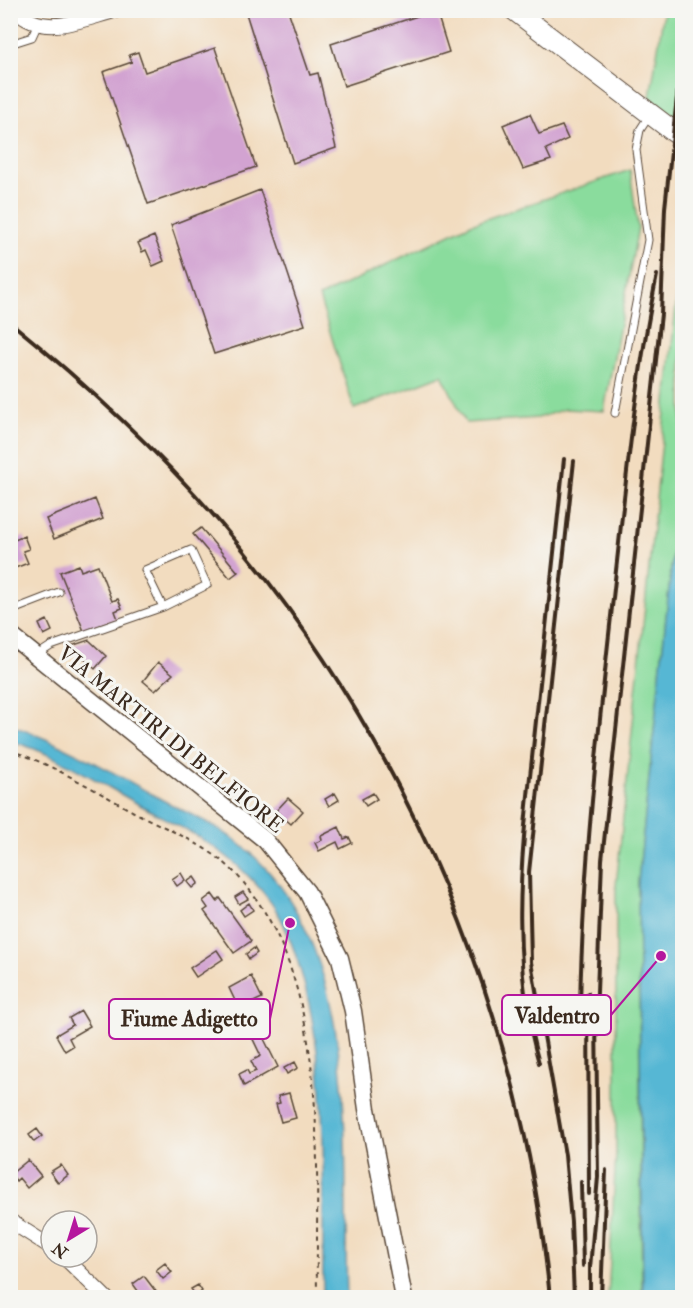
<svg xmlns="http://www.w3.org/2000/svg" width="693" height="1308" font-family="'IM FELL Double Pica',serif">
	<rect width="100%" height="100%" fill="#f6f6f2"/>
	<filter id="ink" filterUnits="userSpaceOnUse"><feTurbulence type="fractalNoise" baseFrequency=".0167" numOctaves="2"/><feDisplacementMap in="SourceGraphic" scale="12" xChannelSelector="R" yChannelSelector="G"/><feConvolveMatrix kernelMatrix="1 2 1 2 8 2 1 2 1" color-interpolation-filters="sRGB"/></filter>
	<filter id="wash" filterUnits="userSpaceOnUse"><feTurbulence type="fractalNoise" baseFrequency=".008" numOctaves="4" result="noise"/><feDisplacementMap in="SourceGraphic" scale="24" xChannelSelector="R" yChannelSelector="G"/><feGaussianBlur stdDeviation="1.35" result="paint"/><feColorMatrix in="noise" values="0 0 0 0 0 0 0 0 0 0 0 0 0 0 0 0 0 1.4 0 .05"/><feComposite in="paint" operator="in"/></filter>
	<g filter="url(#wash)">
		<rect width="100%" height="100%" fill="#f2dcbf"/>
		<path fill="#8adc9d" stroke="#62835e" stroke-width="1.5" d="M664,11H682V122L650,97Z
			M680,148L682,150V466L638,882L642,1297L608,1298L616,1153V886L679,277Z
			M630,170L638,228L604,411L565,409L538,418L466,423L442,375L354,409L319,297L471,224Z"/>
		<path fill="#56b7d4" stroke="#487079" stroke-width="1.5" d="M682,466V1297L643,1298L638,882Z
			M10,725C62,743 109,770 157,797C184,812 215,824 240,844C366,944 342,1154 347,1297H323C321,1175 335,1041 284,925C275,905 256,883 240,868C212,841 174,824 140,805C98,782 57,754 11,741Z"/>
		<g id="blocks">
			<path fill="#d2a3d1" d="M245,10H288L310,75L318,73L336,148L293,163Z
				M436,10L449,52L344,86L331,44Z
				M215,48L256,167L148,204L103,72L132,62L129,55L138,52L145,72Z
				M530,114L539,134L562,126L568,139L546,149L551,160L523,169L503,125Z
				M260,190L305,325L214,354L171,225Z
				M154,236L164,261L153,266L146,250L142,252L138,243Z
				M95,499L103,519L54,539L46,519Z
				M201,528L238,572L230,578L193,534Z
				M24,536L29,549L23,551L28,563L10,570V542Z
				M79,565L81,571L98,565L112,601L118,599L122,608L115,611L118,619L84,631L60,572Z
				M47,620L52,631L44,635L39,624Z
				M89,640L106,656L95,669L71,646Z
				M158,662L173,674L155,691L143,681Z
				M335,793L339,800L329,806L325,799Z
				M373,793L377,799L366,806L362,799Z
				M288,798L303,811L291,824L276,811Z
				M339,827L344,839L349,837L352,843L340,849L337,842L319,851L315,843L322,840L321,836Z
				M181,873L185,880L177,886L172,879Z
				M194,877L198,883L192,888L187,882Z
				M243,892L248,899L239,904L235,897Z
				M212,894L217,901L220,898L251,941L234,953L204,911L208,908L203,901Z
				M249,903L253,910L244,916L240,910Z
				M254,948L257,953L249,959L246,954Z
				M217,950L223,959L196,977L190,968Z
				M251,976L262,998L239,1009L229,988Z
				M81,1011L90,1026L69,1038L73,1046L65,1051L56,1035L73,1025L69,1018Z
				M259,1029L278,1067L244,1086L239,1074L247,1070L249,1074L256,1071L251,1061L261,1056L250,1033Z
				M295,1062L298,1068L287,1074L284,1068Z
				M289,1093L296,1118L281,1122L276,1104L280,1103L278,1096Z
				M37,1129L42,1136L34,1142L29,1135Z
				M28,1160L41,1176L27,1188L19,1178L16,1181L11,1174Z
				M61,1165L68,1175L58,1183L50,1172Z
				M165,1263L172,1272L163,1279L156,1270Z
				M144,1276L157,1293L151,1298H143L133,1284Z
				M198,1285L202,1291L196,1296L191,1289Z"/>
		</g>
	</g>
	<g filter="url(#ink)">
		<use href="#blocks" fill-opacity="0" stroke="#564536" stroke-width="1.5"/>
		<g fill="none" stroke-linecap="round" stroke-linejoin="round">
			<g stroke="#564536" stroke-width="9">
				<path id="service" d="M10,44L32,37L37,26
					M615,413L648,240L636,150L640,130L649,116
					M10,611L59,592
					M37,655L51,646L163,607L207,585L191,550L145,570L163,607"/>
			</g>
			<g stroke="#564536" stroke-width="16">
				<path id="minor" d="M15,10C44,39 82,19 118,10
					M10,1221L51,1247
					M64,1257L106,1298"/>
			</g>
			<g stroke="#564536" stroke-width="19">
				<path id="tertiary" d="M10,635L265,840L307,892L340,958L353,1011L367,1109L404,1298"/>
			</g>
			<g stroke="#564536" stroke-width="22">
				<path id="secondary" d="M514,10L682,138"/>
			</g>
			<path stroke="#564536" stroke-width="2" stroke-dasharray="4.5 4.5" stroke-linecap="butt" d="M10,750C53,765 93,789 132,811C164,828 204,843 230,868C334,970 315,1162 317,1298"/>
			<use href="#service" stroke="#fff" stroke-width="7"/>
			<use href="#minor" stroke="#fff" stroke-width="14"/>
			<use href="#tertiary" stroke="#fff" stroke-width="16"/>
			<use href="#secondary" stroke="#fff" stroke-width="20"/>
			<path stroke="#3b2a1e" stroke-width="4" d="M10,322C86,384 158,450 222,525C407,740 523,1015 550,1298
				M574,461L529,872L531,962L565,1155L571,1222L574,1298
				M588,993L589,1194
				M580,1005C583,868 598,734 613,598C625,490 635,382 657,275
				M539,1063C507,950 523,845 535,730C545,640 554,549 564,459
				M581,1182L583,1266
				M590,1260V1298
				M590,1268L598,1177L596,1018L602,860L661,314L665,208L682,51
				M601,1298L606,1170"/>
		</g>
	</g>
	<g text-anchor="middle" stroke-width="6" stroke-linejoin="round" paint-order="stroke">
		<g font-size="21" fill="#3b2a1e" stroke="#f6f6f2">
			<text transform="translate(171 739) rotate(39)" y="7">VIA MARTIRI DI BELFIORE</text>
		</g>
	</g>
	<path fill="none" stroke="#b5179e" stroke-width="2" d="M661 956L611 1015M290 923L270 1019"/>
	<g fill="#b5179e" stroke="#f6f6f2" stroke-width="2">
		<circle cx="661" cy="956" r="6"/>
		<circle cx="290" cy="923" r="6"/>
	</g>
	<g fill="#f6f6f2" stroke="#b5179e" stroke-width="2">
		<rect x="502" y="995" width="109" height="40" rx="6"/>
		<rect x="109" y="999" width="161" height="40" rx="6"/>
	</g>
	<g font-size="22" text-anchor="middle" font-weight="bold" fill="#3b2a1e">
		<text x="557" y="1023">Valdentro</text>
		<text x="189" y="1026">Fiume Adigetto</text>
	</g>
	<rect width="693" height="1308" fill="none" stroke="#f6f6f2" stroke-width="36"/>
	<g transform="translate(69 1239) rotate(218)"><circle r="28" fill="#f6f6f2" stroke="#aba49d" stroke-width="1.5"/>
	<path d="M0-4.5L10 22L0 15L-10 22Z" fill="#b5179e"/>
	<text y="-9" font-size="16" font-weight="bold" text-anchor="middle" fill="#3b2a1e">N</text>
	</g>
</svg>
